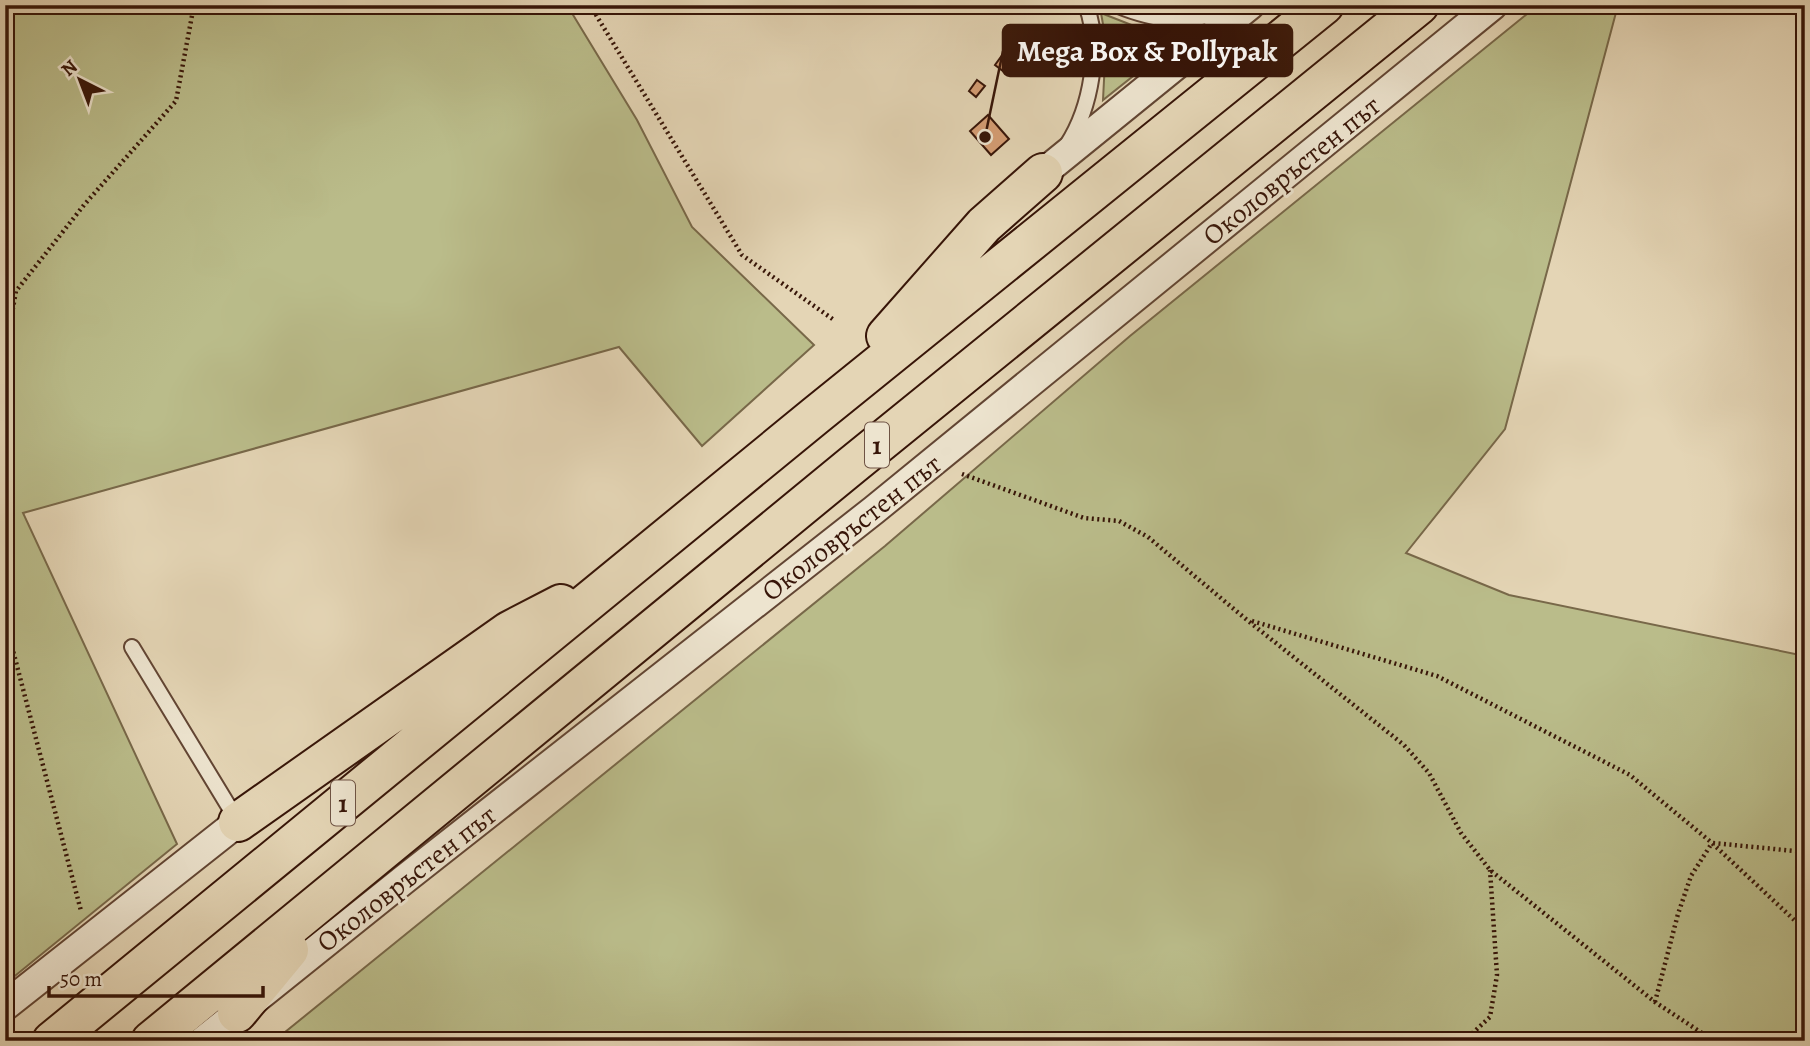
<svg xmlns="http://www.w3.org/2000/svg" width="1810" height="1046" font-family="Alegreya,serif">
	<rect width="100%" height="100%" fill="#e4d5b5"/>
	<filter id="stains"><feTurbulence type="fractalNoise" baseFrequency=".00286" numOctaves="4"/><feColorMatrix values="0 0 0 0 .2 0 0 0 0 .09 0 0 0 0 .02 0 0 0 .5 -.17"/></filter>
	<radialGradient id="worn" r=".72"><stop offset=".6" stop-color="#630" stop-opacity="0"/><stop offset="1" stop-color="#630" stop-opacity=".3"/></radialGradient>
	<path fill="#babc8a" stroke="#786849" stroke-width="2" d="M5,5H567L637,120L692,227L814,345L702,446L619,347L23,513L177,844L5,984Z
		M1538,5H1618L1505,429L1406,553L1509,595L1805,656V1041H274L885,546L1130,336Z
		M1101,13L1162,37L1181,38L1103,100L1106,41Z"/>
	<path fill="#d69e75" stroke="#371508" stroke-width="2" d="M1003,54L1011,60L1003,71L995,65Z
		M977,80L985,86L976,97L969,91Z
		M988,115L1009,139L991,155L970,131Z"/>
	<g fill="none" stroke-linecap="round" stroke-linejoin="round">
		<g stroke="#624533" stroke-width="18">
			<path id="lane" d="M1116,5C1159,23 1187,23 1231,10
				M1067,145C1091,108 1102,47 1086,5
				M132,647L237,820"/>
		</g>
		<g stroke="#624533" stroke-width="32">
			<path id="street" d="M1043,173L1250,5
				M5,1006L238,822
				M203,1041L406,878L874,510L1493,5"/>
		</g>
		<g stroke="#371508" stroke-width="42">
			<path id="highway" d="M886,336L984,225L1043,173
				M238,822L509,631L561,604
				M237,1013L289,950
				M52,1041L815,416L1324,5
				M151,1041L851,466L1419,5"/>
		</g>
		<path stroke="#371508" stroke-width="4.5" stroke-dasharray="2 3.5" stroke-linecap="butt" d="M590,5L742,255L834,320
			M5,353L16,291L84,205L176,101L194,5
			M962,474L1084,518L1119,521L1148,537L1247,620L1404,745L1429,773L1461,833L1490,870L1655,1002L1714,1041
			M5,620L81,911
			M1252,621L1437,676L1630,775L1712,843L1805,930
			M1713,843L1805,852
			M1655,1002L1678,914L1691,876L1712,843
			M1464,1041L1490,1017L1497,975L1490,870"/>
		<use href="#lane" stroke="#ede4cf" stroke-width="14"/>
		<use href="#street" stroke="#ede4cf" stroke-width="28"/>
		<use href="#highway" stroke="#e4d5b5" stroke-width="38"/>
	</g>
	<g text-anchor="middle" stroke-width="6" stroke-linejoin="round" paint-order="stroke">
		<g fill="#ede4cf" stroke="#6e5344" stroke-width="2">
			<rect x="865" y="422.5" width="24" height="45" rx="5"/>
			<rect x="331" y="780.5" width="24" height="45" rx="5"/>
		</g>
		<g font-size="26" font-weight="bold" fill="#371508">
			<text x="877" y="454">1</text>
			<text x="343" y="812">1</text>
		</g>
		<g font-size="28" fill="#371508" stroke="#ede4cf">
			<text transform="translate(1291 170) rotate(-39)" y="10">Околовръстен път</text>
			<text transform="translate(851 527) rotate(-38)" y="10">Околовръстен път</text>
			<text transform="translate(406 878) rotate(-38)" y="10">Околовръстен път</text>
		</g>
	</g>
	<path fill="none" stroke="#371508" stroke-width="2.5" d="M985 137L1003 51"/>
	<circle fill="#371508" stroke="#ede4cf" stroke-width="2.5" cx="985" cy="137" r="7"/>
	<rect fill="#371508" stroke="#371508" stroke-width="2.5" x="1003" y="25" width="289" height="51" rx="7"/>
	<g font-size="30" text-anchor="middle" font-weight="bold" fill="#fff">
		<text x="1147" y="61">Mega Box &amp; Pollypak</text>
	</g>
	<rect width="1810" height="1046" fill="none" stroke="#e4d5b5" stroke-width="28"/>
	<rect x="7" y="7" width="1796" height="1032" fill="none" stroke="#371508" stroke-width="3.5"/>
	<rect x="14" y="14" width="1782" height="1018" fill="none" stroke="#371508" stroke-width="2"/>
	<g transform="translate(80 80) rotate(318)" stroke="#ede4cf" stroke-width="5" paint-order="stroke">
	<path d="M0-5L12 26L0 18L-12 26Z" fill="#371508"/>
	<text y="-10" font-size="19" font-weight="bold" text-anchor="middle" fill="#371508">N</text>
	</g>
	<path d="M49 986v10h214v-10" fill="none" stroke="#371508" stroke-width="3.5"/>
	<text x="60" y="986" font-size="21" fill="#371508" stroke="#ede4cf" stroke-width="5" paint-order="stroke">50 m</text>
	<rect width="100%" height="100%" filter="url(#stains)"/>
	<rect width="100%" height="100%" fill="url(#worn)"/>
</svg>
